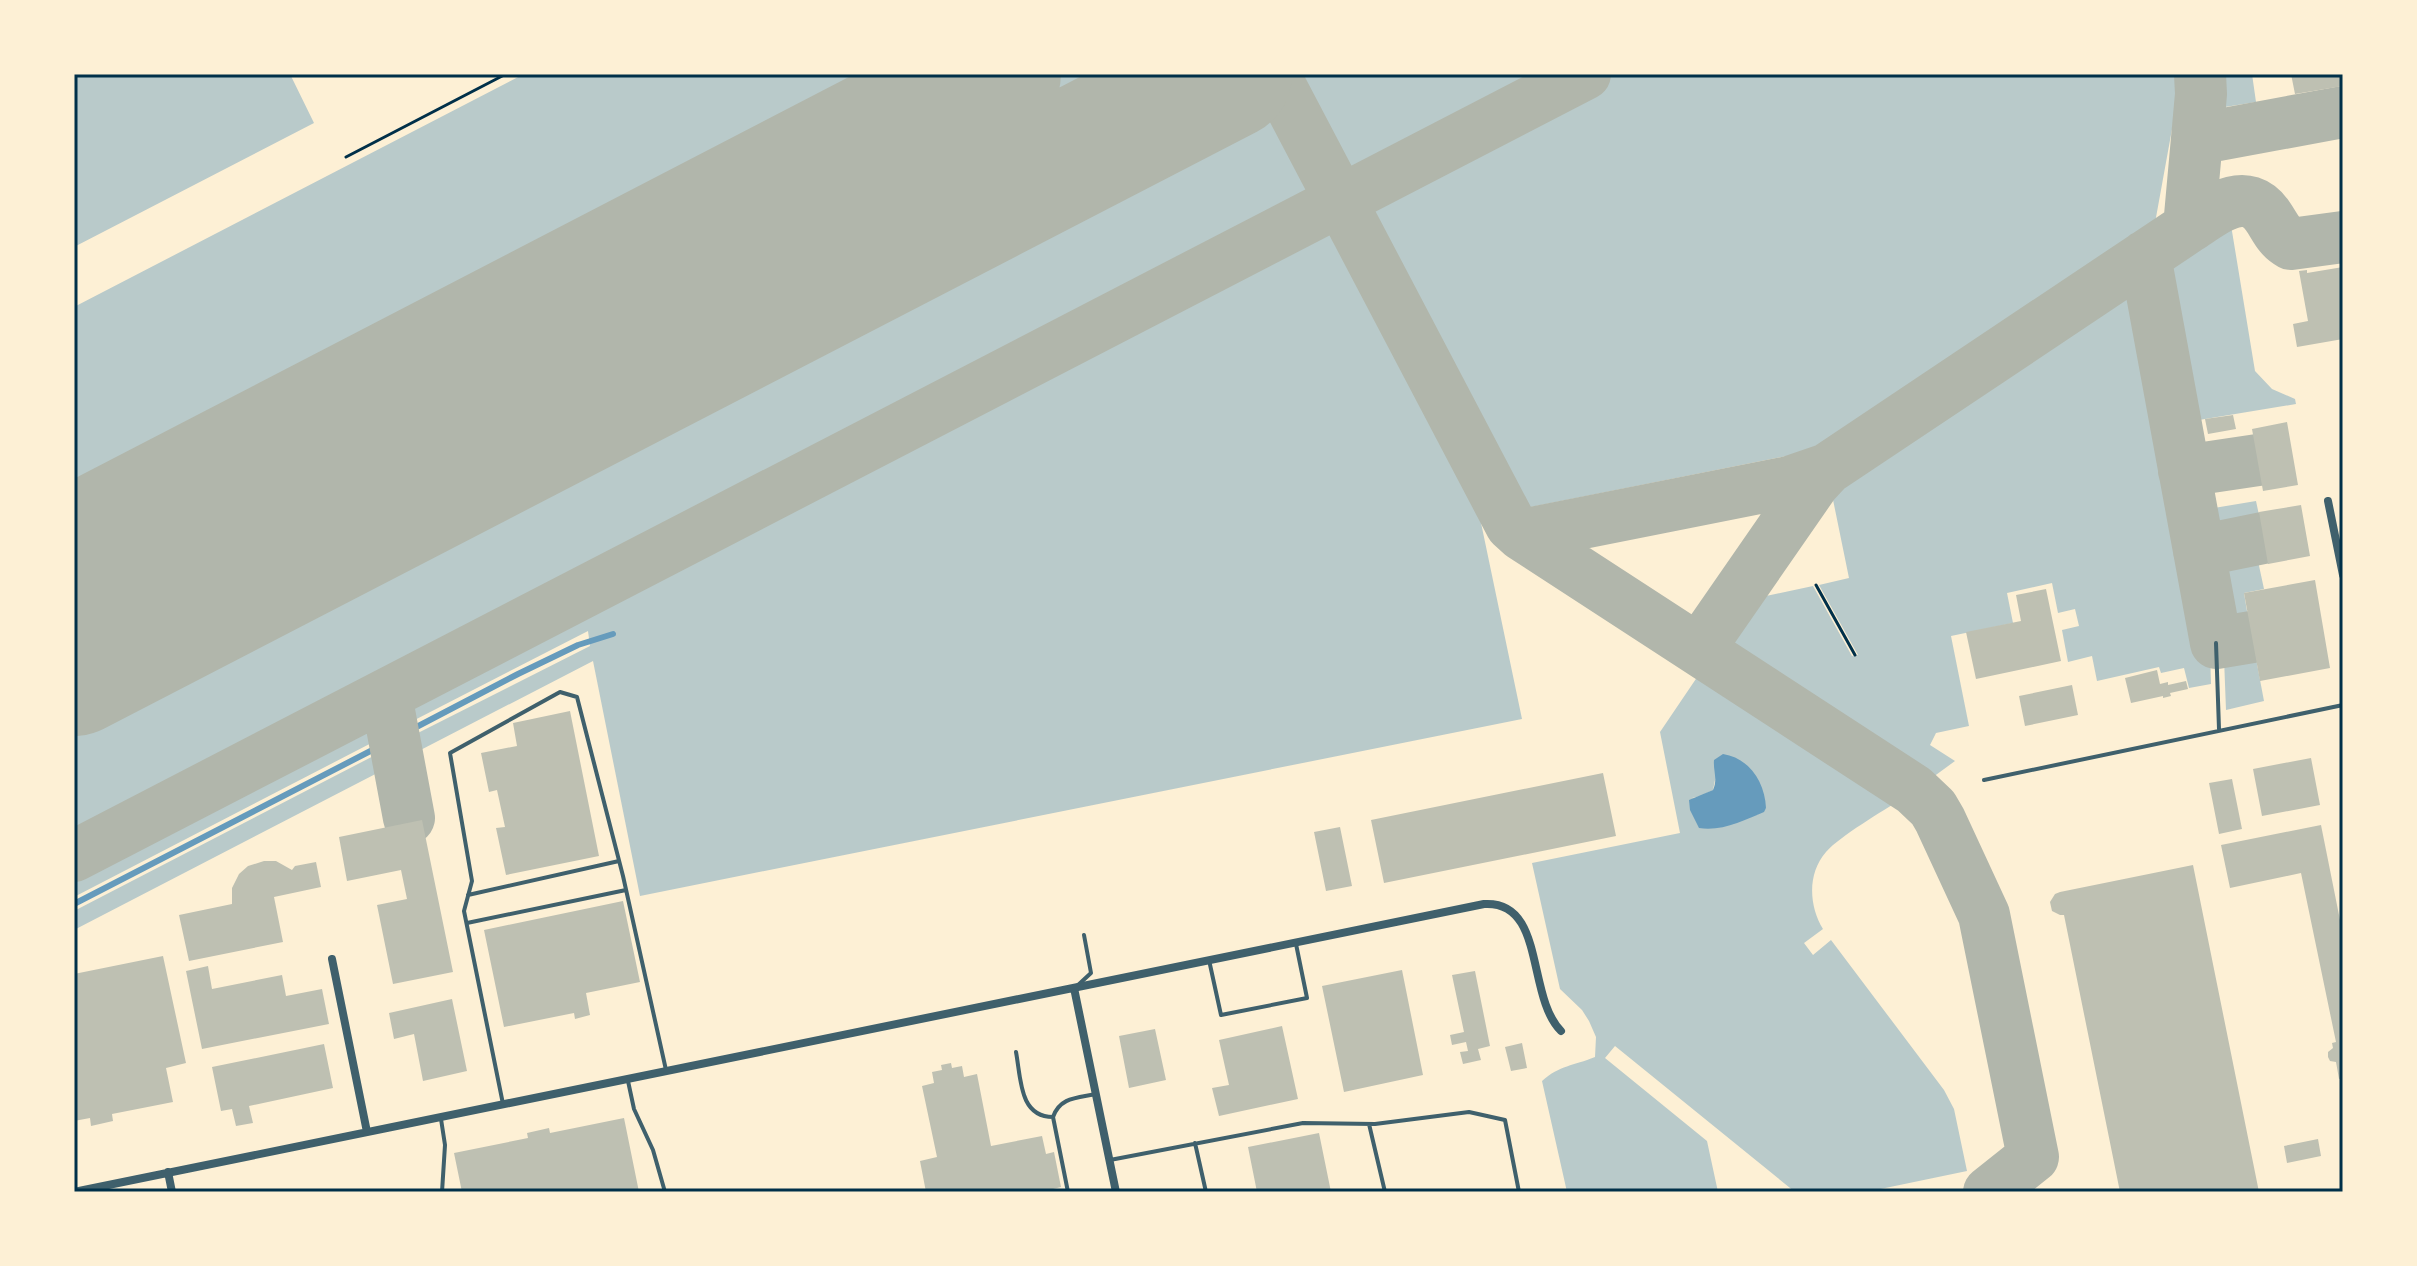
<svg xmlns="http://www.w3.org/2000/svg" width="2417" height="1266" font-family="Ubuntu,sans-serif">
	<rect width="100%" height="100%" fill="#fdf0d5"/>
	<path fill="#b9caca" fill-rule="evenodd" d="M74,74H290L314,123L74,247Z
		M524,74H1152L74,632V307Z
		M1299,74H1552L1353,177Z
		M1616,74H2182L2153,234L1823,453L1822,449L1526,508L1372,213L1376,199Z
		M2216,74H2252L2256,102L2225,107Z
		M1260,94L1314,197L74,840V709Z
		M2230,219L2255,371L2272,389L2295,399L2296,404L2199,420L2205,451L2188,453L2155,270Z
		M1317,229L1332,234L1480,518L1522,719L640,896L593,661L409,756L406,739L590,646L588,631L403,726L399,704Z
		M2138,280L2143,283L2210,651L2211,684L2189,688L2184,668L2161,673L2159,667L2097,681L2092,656L2068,662L2062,630L2079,626L2075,609L2058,613L2052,583L2007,593L2013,623L1951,636L1969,726L1936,733L1930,745L1955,761L1929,780L1924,781L1726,651L1723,641L1752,599L1813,586L1852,656L1858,655L1819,585L1849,578L1830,485Z
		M2211,491L2214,508L2256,501L2259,515L2202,526L2195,494Z
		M2258,561L2264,589L2244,593L2250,629L2228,633L2221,629L2210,570Z
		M2243,646L2254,648L2264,701L2226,710L2224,658L2230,648Z
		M1704,667L1903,798C1883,811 1840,836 1826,852C1807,874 1809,906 1823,929L1804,943L1813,955L1831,940L1944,1090L1954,1109L1967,1171L1866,1192H1795L1615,1046L1605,1058L1707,1141L1718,1192H1567L1542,1081C1560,1065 1573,1066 1595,1057L1596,1037L1589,1021L1582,1010L1560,989L1532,863L1680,833L1660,732ZM1716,775L1766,808L1757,815L1692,798L1701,796L1713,790Z
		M378,715L383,737L74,897V873Z
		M385,750L389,767L74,930V911Z"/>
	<path fill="#669bbc" d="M1723,754C1749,758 1765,782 1766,808L1764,812C1745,820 1721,832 1699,828L1690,810L1689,800L1713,790C1718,779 1713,771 1714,760Z"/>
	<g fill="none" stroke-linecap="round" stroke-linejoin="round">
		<path stroke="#669bbc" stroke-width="6" d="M405,733L518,674L578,645L613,634
			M74,904L384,744"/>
		<path stroke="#b1b6ab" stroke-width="52" d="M1274,74L1511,525L1522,535L1914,790L1933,808L1940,820L1984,915L2033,1157L1989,1192
			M2197,139L2343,112
			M2189,227C2212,212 2244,184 2267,215C2275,226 2278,237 2291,244L2343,237
			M2145,256L2216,643L2252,637
			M2184,471L2258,460
			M1522,535L1789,482L1827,469L2189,227L2201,94L2200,74
			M2199,551L2263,538
			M1699,649L1814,483L1827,469
			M386,695L409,818
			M74,856L1585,74"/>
		<path stroke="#b1b6ab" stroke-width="130" d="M74,552L996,74
			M74,671L1227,74"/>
	</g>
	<path fill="#bec0b2" d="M2291,74H2343V86L2295,94Z
		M2343,267V339L2297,347L2293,324L2308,321L2299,271L2307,270V273Z
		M2233,415L2236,429L2208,434L2205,419Z
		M2287,422L2298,485L2263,491L2252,429Z
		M2301,505L2310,556L2268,564L2259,512Z
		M2315,580L2330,668L2260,681L2244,593Z
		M2046,589L2061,661L1976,679L1966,632L2021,621L2016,595Z
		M2157,670L2160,684L2168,682V685L2186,681L2188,689L2170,693L2171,696L2163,698V696L2131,703L2125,678Z
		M2072,685L2078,715L2025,726L2019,696Z
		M570,711L599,856L506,875L496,828L505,827L497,790L489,792L481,753L517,746L513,723Z
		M2311,758L2320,805L2262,816L2253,769Z
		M1603,773L1616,836L1384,883L1371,820Z
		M2232,779L2242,829L2219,834L2209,783Z
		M422,820L453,972L393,984L377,905L407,899L401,870L347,881L339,837Z
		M2321,825L2343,935V1078L2339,1079L2336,1062L2330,1061L2328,1057V1052L2333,1048L2332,1043L2336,1042L2301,873L2230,888L2221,845Z
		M1340,827L1352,886L1326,891L1314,832Z
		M264,861H276L292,870L295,866L316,862L321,887L274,897L283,942L189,961L179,915L232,904V888L239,874L248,866Z
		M2193,865L2259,1192H2120L2064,915H2060L2052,911L2050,902L2055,894L2060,892Z
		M623,901L640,982L586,993L590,1015L575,1019L574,1013L504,1027L484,930Z
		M163,956L186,1063L166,1068L173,1102L112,1114L113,1121L91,1126L90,1118L74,1121V974Z
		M208,966L212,989L282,975L286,996L322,989L329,1024L202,1049L186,971Z
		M1402,970L1423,1075L1344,1092L1322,986Z
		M1475,971L1490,1046L1478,1049L1481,1060L1463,1064L1460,1052L1468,1051L1466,1042L1452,1045L1450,1035L1464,1032L1452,975Z
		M452,999L467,1071L423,1081L414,1034L394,1039L389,1013Z
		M1282,1026L1298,1099L1219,1116L1212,1088L1229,1085L1219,1040Z
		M1155,1029L1166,1080L1129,1088L1119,1036Z
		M1522,1043L1527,1068L1511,1071L1505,1047Z
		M324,1044L333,1088L249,1106L253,1123L236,1126L232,1109L221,1111L212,1067Z
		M951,1063L952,1068L962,1066L964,1077L977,1074L991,1146L1042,1136L1046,1154L1054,1152L1061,1187L1053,1189L1054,1192H926L920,1161L937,1157L922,1086L934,1083L932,1072L942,1070L941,1065Z
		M624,1118L639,1192H462L454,1153L528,1138L527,1133L549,1128L550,1133Z
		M1319,1133L1331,1192H1257L1248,1147Z
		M2318,1139L2321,1156L2287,1163L2284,1146Z"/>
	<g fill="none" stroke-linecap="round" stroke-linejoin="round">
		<path stroke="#003049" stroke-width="3" d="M346,157L506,74
			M1816,585L1855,655"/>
		<path stroke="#3f606c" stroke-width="4" d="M2216,643L2219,729
			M1984,780L2343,705
			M468,895L619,861
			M467,923L626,890
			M1209,960L1221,1015L1307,998L1296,944
			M1077,986L1091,973L1084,935
			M1016,1052C1021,1078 1019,1117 1053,1117
			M628,1081L634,1109L653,1150L665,1192
			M503,1104L464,911L472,881L450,753L560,692L577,697L623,876L666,1070
			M441,1119L445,1145L442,1192
			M1369,1124L1385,1192
			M1195,1143L1206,1192
			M1110,1160L1303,1123L1375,1124L1469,1112L1505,1120L1519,1192
			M1068,1192L1053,1117C1060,1097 1077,1098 1096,1094"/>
		<path stroke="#3f606c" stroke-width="8" d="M2328,501L2343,575
			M332,959L367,1132
			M1074,988L1116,1192
			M168,1172L172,1192
			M74,1192L1484,904C1546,900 1526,996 1561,1031"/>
	</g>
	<rect width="2417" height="1266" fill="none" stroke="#fdf0d5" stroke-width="152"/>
	<rect x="76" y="76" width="2265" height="1114" fill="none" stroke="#003049" stroke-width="3"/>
</svg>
